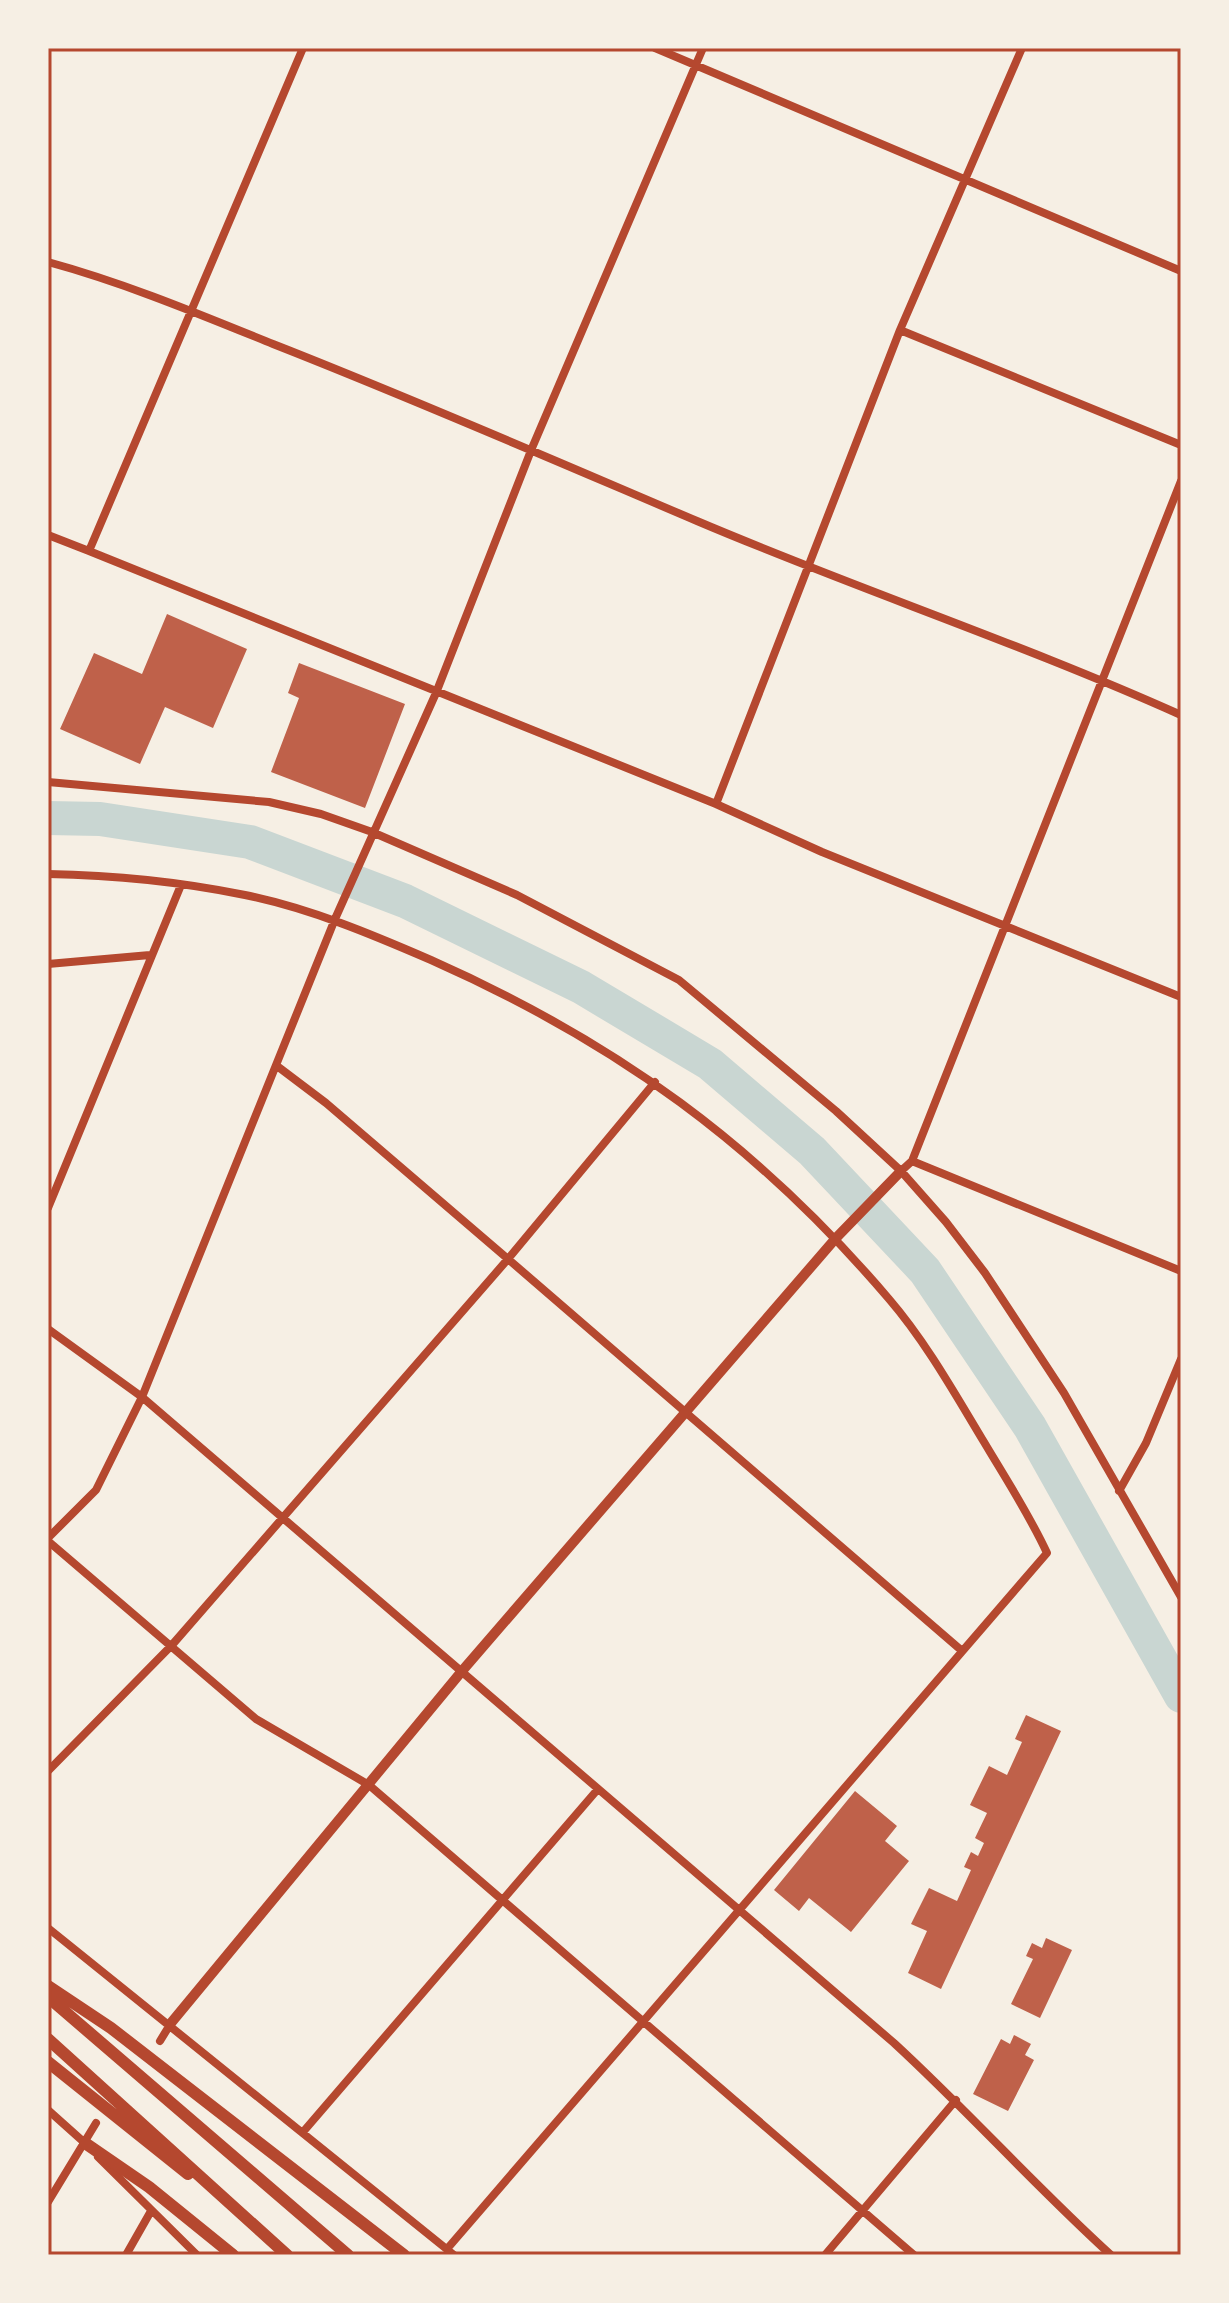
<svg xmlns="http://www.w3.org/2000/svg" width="1229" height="2303" font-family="Rubik,sans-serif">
	<rect width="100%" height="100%" fill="#f6efe4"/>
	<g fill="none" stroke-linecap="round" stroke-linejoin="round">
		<path stroke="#c9d6d2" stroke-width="34" d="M48,818L100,819L250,842L405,901L581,987L710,1064L812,1151L925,1271L1030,1427L1181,1696"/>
	</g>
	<path fill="#bf614a" d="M167,614L247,649L213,728L165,707L140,764L60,729L94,653L142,674Z
		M299,663L405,704L365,808L271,772L299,698L288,693Z
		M1026,1715L1061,1731L941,1989L908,1973L927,1931L911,1924L929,1888L957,1901L971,1870L964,1867L971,1852L978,1856L984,1843L975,1838L987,1813L970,1805L989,1766L1007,1775L1022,1742L1015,1739Z
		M855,1791L897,1826L885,1841L909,1861L851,1932L809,1898L799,1911L774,1890Z
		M1046,1938L1072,1950L1040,2018L1011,2004L1033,1959L1026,1956L1032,1943L1042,1948Z
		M1014,2035L1031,2044L1025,2055L1034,2060L1008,2111L973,2094L1001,2039L1010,2044Z"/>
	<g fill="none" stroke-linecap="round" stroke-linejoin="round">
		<path stroke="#b5482f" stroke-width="8" d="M303,48L89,551L716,804L900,330L1022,48
			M655,48L1181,271
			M48,262C125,283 199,314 273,344C416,400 556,461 697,521C857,589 1023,644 1181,715
			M900,330L1181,445
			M48,535L89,551
			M48,782L269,802L321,814L372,832L517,895L679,980L836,1111L901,1171L946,1222L985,1273L1064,1393L1181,1597
			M716,804L822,852L1181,997
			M48,874C113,875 181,882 245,895C309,908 371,934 431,960C616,1042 758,1145 889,1299C926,1342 955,1394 984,1442C1006,1479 1029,1514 1047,1553L447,2249
			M48,964L150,955
			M277,1066L326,1103L508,1259L961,1650
			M912,1161L1181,1271
			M901,1171L912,1161L1181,481
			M48,1208L181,885
			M48,1329L142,1397L894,2043C969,2112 1036,2187 1111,2255
			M1119,1491L1146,1443L1181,1359
			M48,1538L96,1490L142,1397L335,919L436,693L532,448L703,48
			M48,1541L256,1719L369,1785L914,2255
			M48,1771L172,1645L508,1259L655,1082
			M48,1928L454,2255
			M160,2041L171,2023
			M48,2110L86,2144
			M303,2132L598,1789
			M98,2157L197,2255
			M48,2202L96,2123
			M126,2255L151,2211
			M825,2255L956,2100"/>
		<path stroke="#b5482f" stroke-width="10" d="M171,2023L462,1671L836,1238L901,1171"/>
		<path stroke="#b5482f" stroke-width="12" d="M48,1986L111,2028L404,2255
			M48,1997L348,2255
			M48,2039L287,2255
			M48,2062L188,2174
			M85,2143L149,2187L233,2255"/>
	</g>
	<rect width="1229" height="2303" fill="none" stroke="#f6efe4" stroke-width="100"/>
	<rect x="50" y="50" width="1129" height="2203" fill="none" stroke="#b5482f" stroke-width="3"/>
</svg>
